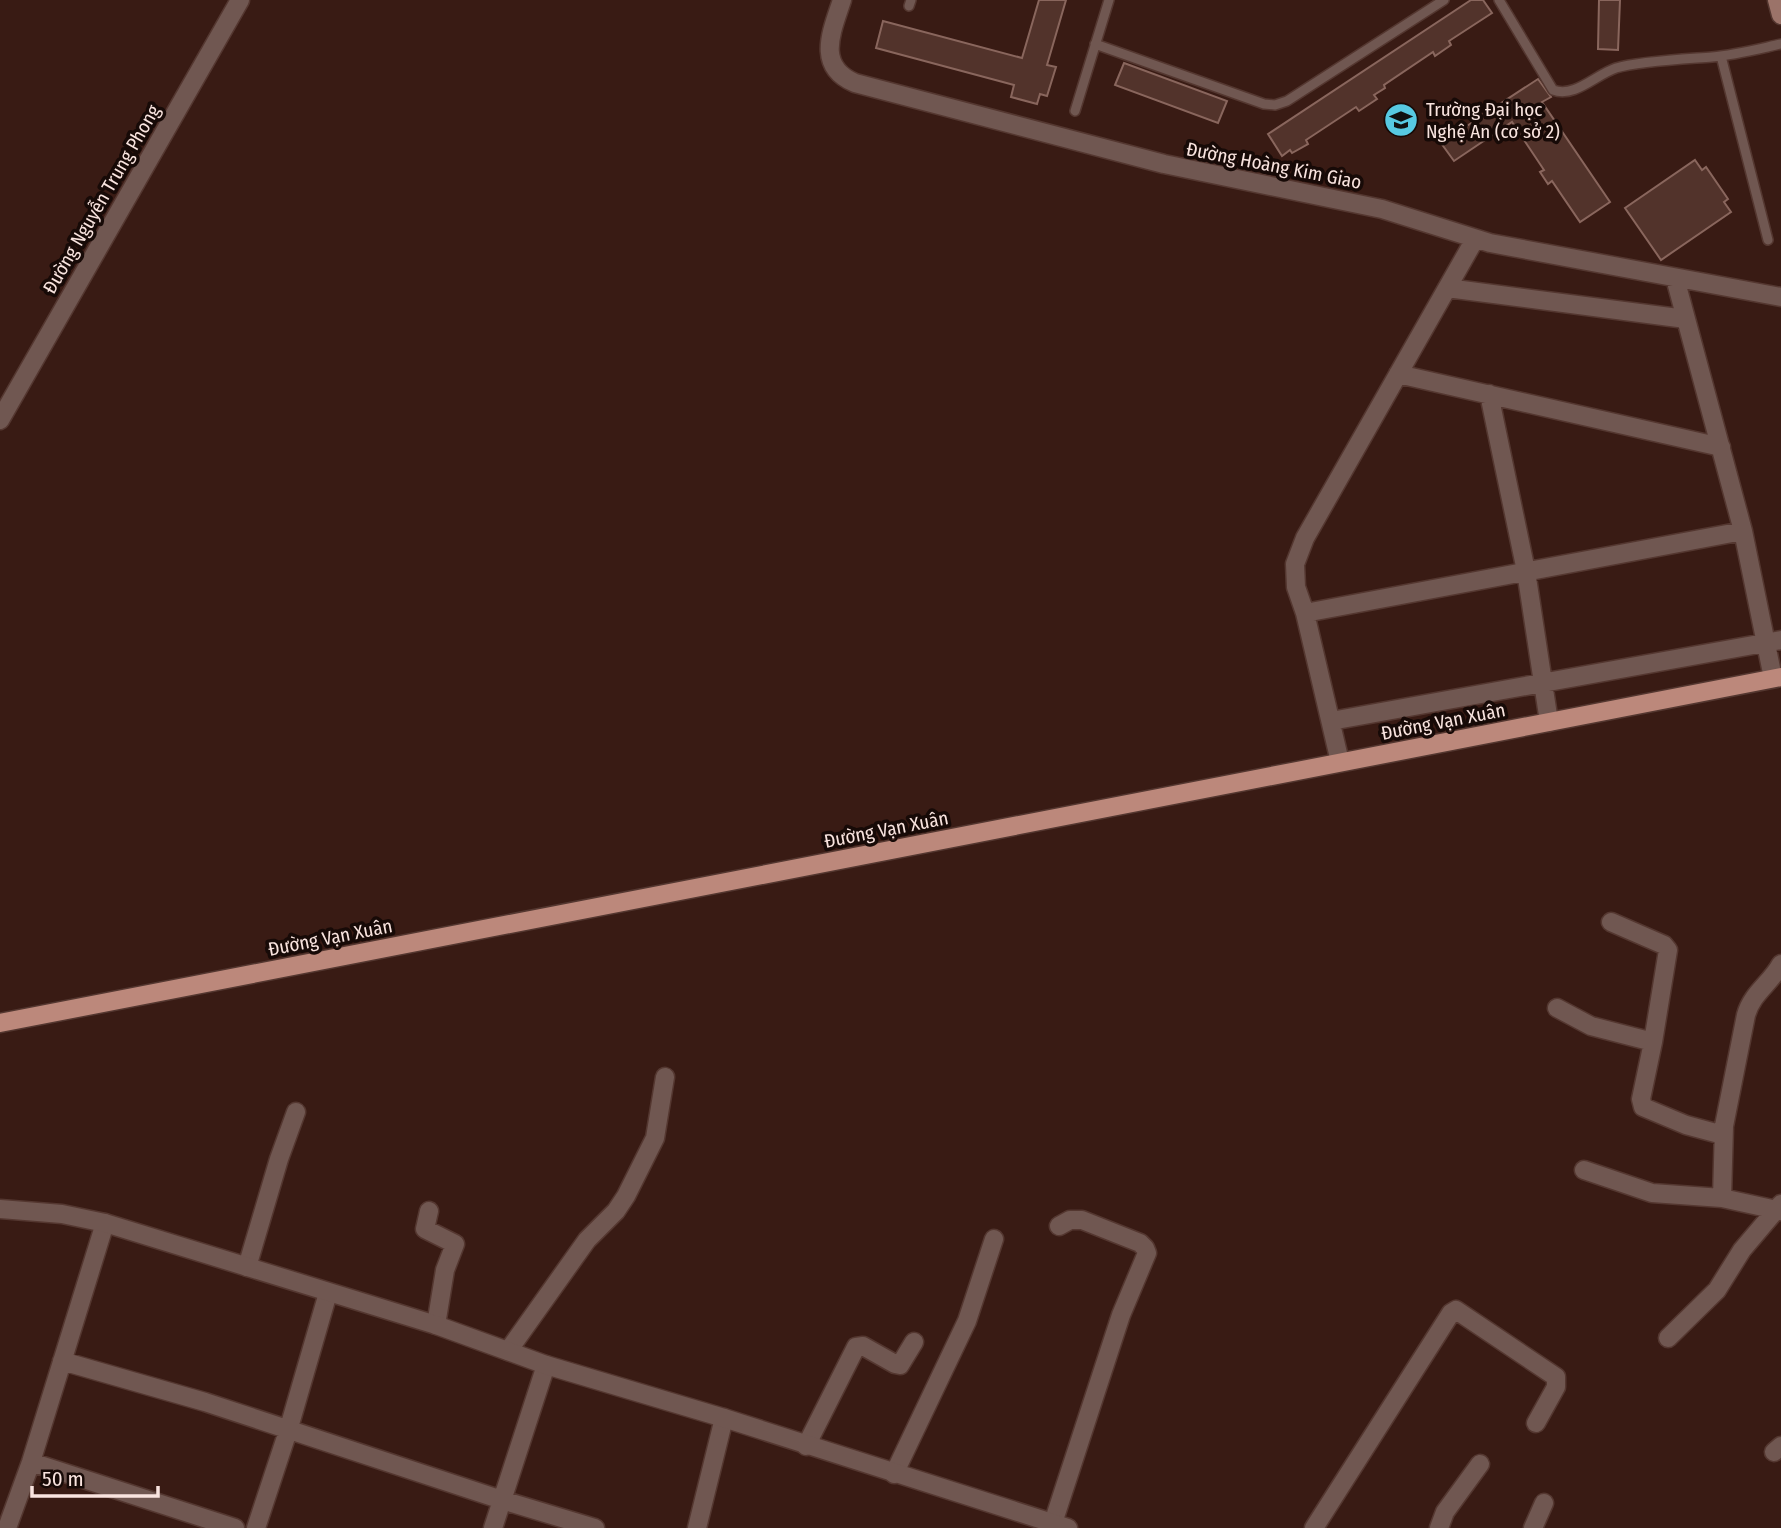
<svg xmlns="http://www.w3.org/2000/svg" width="1781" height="1528" font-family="'Fira Sans Condensed',sans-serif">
	<rect width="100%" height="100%" fill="#391b14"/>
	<path fill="#52332b" stroke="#89665d" stroke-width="2" d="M1039,0H1066L1047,65L1056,67L1047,96L1040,94L1037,104L1011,97L1014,85L876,48L883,21L1022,58Z
		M1471,0H1483L1492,13L1449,41L1451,45L1435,56L1433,52L1384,85L1385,88L1374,95L1377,99L1359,111L1356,107L1306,140L1308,144L1292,153L1290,150L1282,156L1268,134Z
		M1599,0H1620L1618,50L1598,49Z
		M1124,63L1227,101L1218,123L1115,85Z
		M1538,79L1551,97L1542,102L1610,202L1580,222L1552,181L1548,184L1540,172L1544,170L1512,122L1454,161L1441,143L1479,118L1477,114L1493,104L1495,107Z
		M1695,160L1702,170L1706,167L1728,199L1724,202L1731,212L1661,260L1625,208Z"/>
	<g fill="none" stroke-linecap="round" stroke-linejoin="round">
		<g stroke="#543730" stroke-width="12">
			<path id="service" d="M1499,0L1553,90C1575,98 1595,75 1616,68C1640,61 1686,59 1712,57C1735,55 1758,49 1781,44
				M909,6L911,0
				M1095,44L1264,104L1275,105L1287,101L1444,0
				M1721,56L1768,240
				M1075,111L1109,0"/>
		</g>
		<g stroke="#543730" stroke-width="21">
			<path id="minor" d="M842,0C832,31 815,66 855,83L1164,164L1382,209L1490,243L1781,297
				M1675,278L1743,531L1773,678
				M1447,288L1686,319
				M1398,374L1721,447
				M1489,394L1526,571L1549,722
				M0,420L240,0
				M1305,613L1743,531
				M1331,721L1781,640
				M1340,762L1305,613L1296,587L1295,564L1305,538L1475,239
				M1611,922L1664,945L1668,950L1653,1042L1641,1099L1643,1107L1686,1125L1723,1135
				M1557,1008L1591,1026L1653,1042
				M1584,1170L1652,1193L1722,1198L1781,1211
				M1722,1198L1724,1126L1746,1015C1752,993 1771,983 1781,964
				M429,1211L425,1229L455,1244L445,1270L436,1325
				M247,1267L279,1159L296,1112
				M1668,1338L1717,1290L1742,1250L1781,1204
				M508,1351L587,1240L616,1211L626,1196L655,1138L665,1077
				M62,1361L205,1402L502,1500L595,1528
				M806,1446L856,1347L863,1346L895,1364L900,1365L914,1342
				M1774,1452L1781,1446
				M31,1462L235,1528
				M894,1474L967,1321L994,1239
				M1053,1523L1121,1315L1147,1253L1145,1248L1140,1243L1082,1220H1070L1059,1226
				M7,1528L31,1462L105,1223
				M256,1528L288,1431L328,1293
				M493,1528L546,1365
				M697,1528L724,1418
				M1314,1528L1451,1313L1456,1310L1556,1377V1387L1536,1423
				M1439,1528L1445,1512L1480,1464
				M1533,1528L1544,1503"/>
		</g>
		<g stroke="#543730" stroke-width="21">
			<path id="tertiary" d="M0,1209L62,1214L105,1223L436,1325L546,1365L724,1418L1068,1528"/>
		</g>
		<g stroke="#543730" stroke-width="21">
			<path id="secondary" d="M1777,0L1781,15"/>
		</g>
		<g stroke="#543730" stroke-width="21">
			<path id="primary" d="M0,1023L1781,677"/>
		</g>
		<use href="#service" stroke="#705751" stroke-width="9"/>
		<use href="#minor" stroke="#705751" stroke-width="18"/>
		<use href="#tertiary" stroke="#705751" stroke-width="18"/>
		<use href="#secondary" stroke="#9b7369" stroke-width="18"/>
		<use href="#primary" stroke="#bc887b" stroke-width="18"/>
	</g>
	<defs>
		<g id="university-disc" transform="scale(1.75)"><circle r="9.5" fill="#57c9e2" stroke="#170a07"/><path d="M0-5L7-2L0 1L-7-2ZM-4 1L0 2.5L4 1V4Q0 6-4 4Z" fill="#111"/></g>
	</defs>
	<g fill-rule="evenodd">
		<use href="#university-disc" x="1401" y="120"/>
	</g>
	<g text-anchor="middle" stroke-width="7" stroke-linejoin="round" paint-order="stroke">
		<g font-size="19" fill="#f9e4df" stroke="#170a07" text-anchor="start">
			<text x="1426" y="116">Trường Đại học<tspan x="1426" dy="22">Nghệ An (cơ sở 2)</tspan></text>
		</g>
		<g font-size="19" fill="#f9e4df" stroke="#170a07">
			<text transform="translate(1274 165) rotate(11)" y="7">Đường Hoàng Kim Giao</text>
			<text transform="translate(101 199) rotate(-60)" y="7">Đường Nguyễn Trung Phong</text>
			<text transform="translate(1443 721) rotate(-11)" y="7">Đường Vạn Xuân</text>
			<text transform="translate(886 829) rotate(-11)" y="7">Đường Vạn Xuân</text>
			<text transform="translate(330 937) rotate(-11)" y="7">Đường Vạn Xuân</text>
		</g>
	</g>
	<path d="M32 1486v10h126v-10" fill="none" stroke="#f9e4df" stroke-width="3.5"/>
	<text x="42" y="1486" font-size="21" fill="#f9e4df" stroke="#170a07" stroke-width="5" paint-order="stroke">50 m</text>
</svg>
